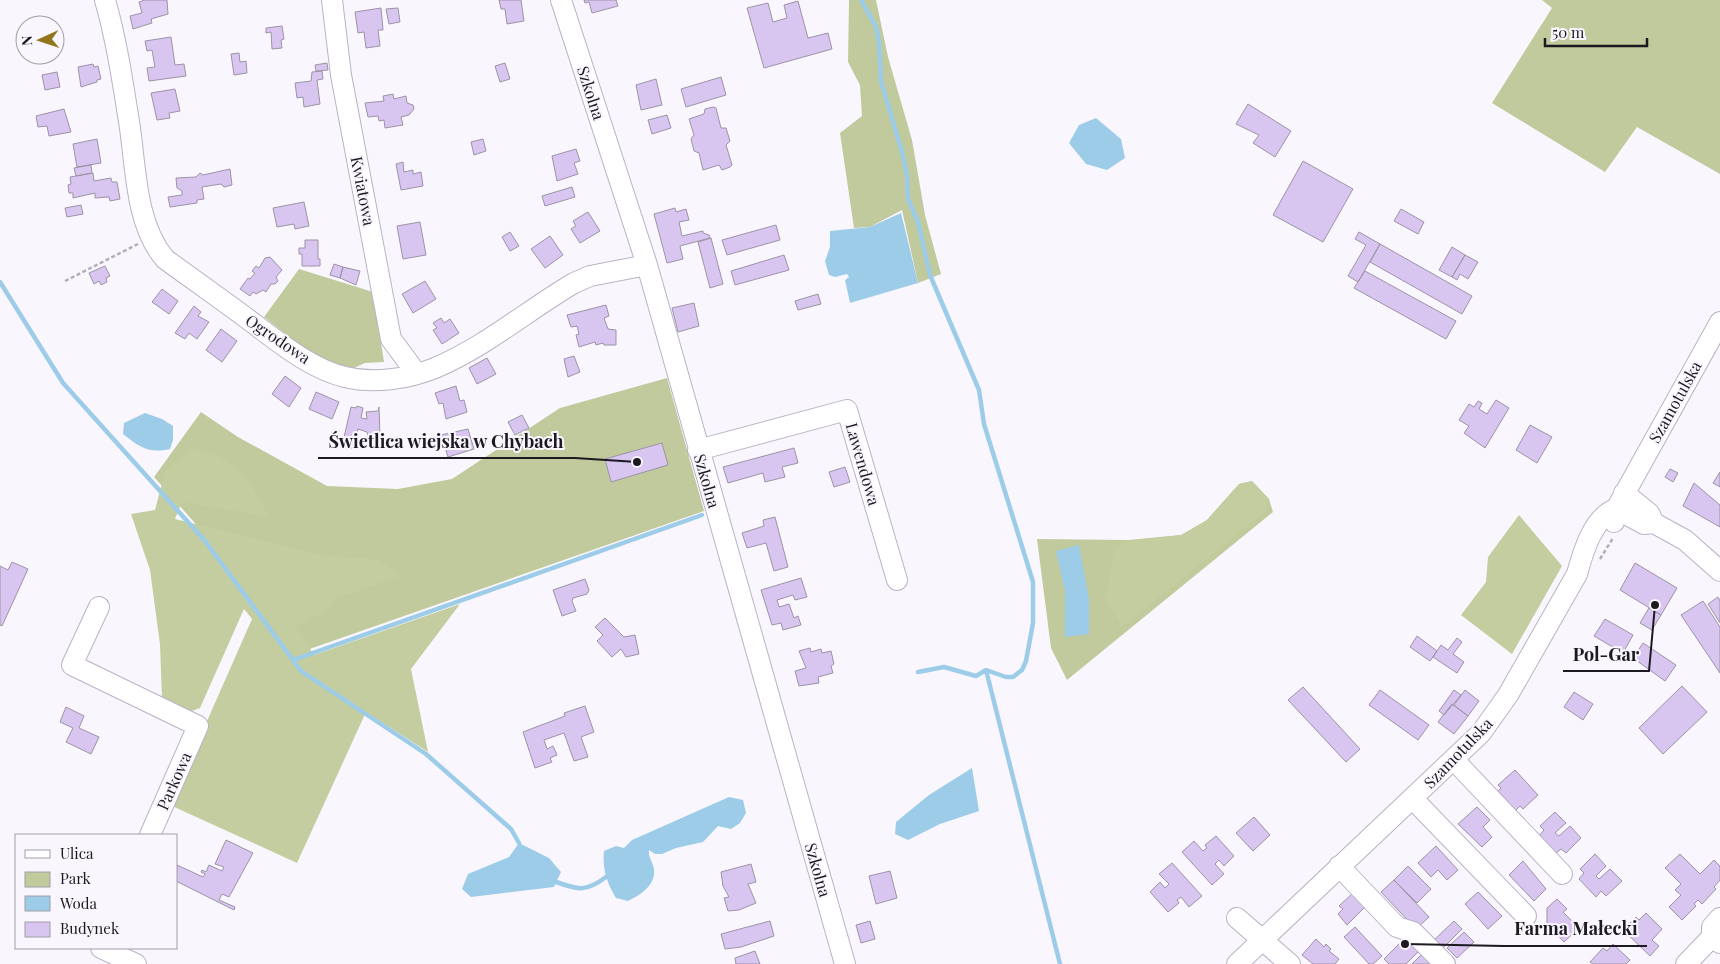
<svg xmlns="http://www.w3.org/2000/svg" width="1720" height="964" font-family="'Playfair Display',serif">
	<rect width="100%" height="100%" fill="#faf6fe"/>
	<path fill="#c1ca9c" d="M849,0H876L888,57L912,140L925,215L941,274L918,283L902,210L870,227L854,228L840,133L862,116L860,85L848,62Z
		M1542,0H1720V174L1637,127L1605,172L1492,103L1552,8Z
		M299,269L373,292L384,362L365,363L354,368L333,363L314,356L264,317Z
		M667,378L704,511L301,652L209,539L154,477L201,412L238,437L327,486L398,489L452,479L560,408Z
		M1252,481L1269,499L1273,512L1067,680L1051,648L1037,539L1129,540L1181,535L1207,520L1239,484Z"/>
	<path fill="#c4cd9f" d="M194,448C211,455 234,461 246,477C255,490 260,504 270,517L182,502L175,519L320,555L379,560L400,576L334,599L329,609L296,627L314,655L460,604L411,669L428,752L366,712L297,863L170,805L252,619L244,609L200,708L189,712L162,699L160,644L150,570L131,514L155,510L165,472Z
		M1252,481L1269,499L1266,511L1122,627L1105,598L1116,548L1132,540L1182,535L1207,520L1239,484Z
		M1519,515L1562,566L1512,654L1461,615L1486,582L1488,557Z"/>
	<path fill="#9dcce8" d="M1096,118L1121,139L1125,158L1107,170L1086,164L1069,143L1079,125Z
		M901,213L918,283L850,303L845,280L849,277L847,274L835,277L829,275L825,261L830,247V231L870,227Z
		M145,413L162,419L173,426V440L170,449C149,454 139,447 123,434L124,423Z
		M1079,545L1089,599V634L1065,637V591L1056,551Z
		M972,768L979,811L940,824L908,840L895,834L896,822L929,795Z
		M729,797L743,800L746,813L740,823L731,829L718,826L703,842L676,848L662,854H655L649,850C648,858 653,862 654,869C656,885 641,895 628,901L616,898C607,883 602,869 604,851L616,846L624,848L632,840Z
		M519,843L549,858L561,872L554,887L471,897L462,889L468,874L509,857Z"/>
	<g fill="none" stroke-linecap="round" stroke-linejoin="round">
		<path stroke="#9dcce8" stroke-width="4.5" d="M861,0L876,27L879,42L881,81L902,152L907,175L908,199L918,222L930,275L979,390L984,424L1033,582V623L1026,661L1022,670L1013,677H1006L986,670L976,676L944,667L918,672
			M0,282L63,383L205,541L301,671L426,754L511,829L519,843
			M293,660L702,515
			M986,670L1060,964
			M556,882C579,890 586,892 606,877"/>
	</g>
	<path fill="#d8c5f0" stroke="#9c94a6" d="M145,0H167L168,14L151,19L152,23L133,29L130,16L142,13L139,2Z
		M499,0H521L524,21L507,24L505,9H501Z
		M584,0H616L618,6L592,13L589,2L585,3Z
		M798,1L808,38L828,33L832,49L764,68L747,8L768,3L773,22L787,18L784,5Z
		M381,8L383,30H378L380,46L366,48L364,32L358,33L355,12Z
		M398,8L400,22L389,24L386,9Z
		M282,26L284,39L281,40L282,48L272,49L271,32L266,33V28Z
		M171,37L175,65L184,64L186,76L149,81L147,68L155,67L152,50L147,51L145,41Z
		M239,53L240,62L246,61L247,73L234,75L231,54Z
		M327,63L328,70L316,71L315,65Z
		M505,63L510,79L500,82L495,66Z
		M93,64L94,67L98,66L101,79L97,80V82L81,87L78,67Z
		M322,71L323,79L317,80L320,104L304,107L303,97L297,98L295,83L311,81L312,72Z
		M57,72L60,87L45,90L42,75Z
		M721,77L726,95L686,107L681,89Z
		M656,79L662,105L641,110L636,85Z
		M175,89L180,111L169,113L170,118L157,120L151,93Z
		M393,94L394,99L406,96L407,103L413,105L414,109L409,115L401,117L403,125L385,128L384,120L379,121L378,116L368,117L365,103L384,101L383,96Z
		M1248,104L1291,131L1275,157L1253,143L1259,135L1236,124Z
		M713,107L716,108L721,128H726L730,141L726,145L732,165L730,167L722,170L719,165L703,170L699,153L694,151L691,139L694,135L689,119L704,114L705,109Z
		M64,109L71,132L49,136L47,126L38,127L36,116Z
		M667,115L671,128L652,134L648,120Z
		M97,139L101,163L77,167L73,144Z
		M483,139L486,151L474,155L471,142Z
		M576,149L580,161L574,163L578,174L557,181L552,156Z
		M1303,161L1353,189L1323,242L1273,215Z
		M403,162L404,172L413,170V174L421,172L423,186L401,190L396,164Z
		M91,165L92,173L76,176L74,168Z
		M230,169L232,185L224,187L221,184L202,187L204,199L197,200V203L170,207L168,197L182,195V191L177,188L176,178L196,177L200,173L203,175Z
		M93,173L94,181L111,178L112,182H117L120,199L110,201L109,197L95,198V193L73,198V193H69L68,185L71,184L70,177Z
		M572,187L575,197L545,206L542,196Z
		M304,202L309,226L295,229L294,224L277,227L273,208Z
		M81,205L83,214L67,217L65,208Z
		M675,208L676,212L686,209L689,220L679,222L682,236L703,231V233L709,235L710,238L680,246L683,259L667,263L654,214Z
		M1401,209L1424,222L1418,234L1394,221Z
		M588,212L600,231L580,243L571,229L576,226L573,221Z
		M420,222L426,255L403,259L397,226Z
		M776,225L780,240L727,255L722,240Z
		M510,232L519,246L510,251L502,237Z
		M1359,232L1380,244L1358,282L1348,276L1366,245L1355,239Z
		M550,236L563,255L545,268L531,249Z
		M711,238L723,284L710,288L698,242Z
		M305,240H318V259H320V266H302V254H299V248H305Z
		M1380,244L1472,296L1462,314L1370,262Z
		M1452,247L1465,255L1452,277L1439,270Z
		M784,255L789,270L735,285L731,271Z
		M1465,255L1478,262L1468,279L1460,274L1457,280L1452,277Z
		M270,257L282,270L276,277L278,281L275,284H271L266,292L263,290L256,294L253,292L250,296L240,289L248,278L250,279L255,273L252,271L256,266L259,268L265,258Z
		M334,264L343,267L340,278L330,275Z
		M105,266L110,276L106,278L107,282L101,285L99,281L94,284L89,273Z
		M343,267L360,271L356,285L340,278Z
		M1365,271L1456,321L1446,339L1354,288Z
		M425,281L436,299L413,313L402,294Z
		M162,289L178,301L169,314L152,302Z
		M818,294L821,304L798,310L795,301Z
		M694,303L699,326L678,332L672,308Z
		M606,305L609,316L604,318L608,329L616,330V345H604L603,343L596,345L595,342L579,347L576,335L579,334L577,326L571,327L567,315Z
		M194,306L201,312L198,316L209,322L197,339L189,333L185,339L175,333Z
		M441,318L444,323L450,319L459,333L442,344L433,330L437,328L433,323Z
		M221,329L237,341L222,362L206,350Z
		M574,356L580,372L568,377L564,359Z
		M487,358L496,374L477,384L469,368Z
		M285,376L301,388L289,407L272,394Z
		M456,386L460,401L464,400L467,412L446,419L443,403L439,404L435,393Z
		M316,392L339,402L332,419L309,409Z
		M1496,400L1509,408L1485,448L1464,433L1469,426L1459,420L1469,404L1474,407L1478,401L1482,403L1479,409L1487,414Z
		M357,406L363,408L361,418L367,419L366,412L378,411L379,407L380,436L368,437L367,432L358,429L354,449L342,446L351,407L356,408Z
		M522,415L529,428L515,435L508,422Z
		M1530,425L1552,437L1537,463L1516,450Z
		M468,429L474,449L448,457L441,435Z
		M662,443L668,465L611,482L605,459Z
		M794,448L798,463L782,467L785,477L765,482L763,473L728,483L723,467Z
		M845,467L850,482L834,487L829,472Z
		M1670,469L1678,473L1673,482L1665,477Z
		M1720,472V487L1713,483Z
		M1694,483L1720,505V527L1683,506Z
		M775,517L788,567L774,571L766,543L747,548L742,533L764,526L763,520Z
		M12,562L28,569L2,626L0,625V566L8,570Z
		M1635,563L1677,588L1661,615L1620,590Z
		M801,578L807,597L795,600L793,595L777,600L779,607L789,604L794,618L798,616L801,625L783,630L781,623L772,625L761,590Z
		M585,579L589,590L587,594L573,598L572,601L576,611L562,616L553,590Z
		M1718,597L1720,601V623L1708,604Z
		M1703,601L1720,627V673L1681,615Z
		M1649,608L1661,615L1652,630L1640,623Z
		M605,618L624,637L635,635L639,654L626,657L621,649L612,657L597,641L603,635L595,627Z
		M1605,619L1633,635L1623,653L1594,636Z
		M1417,636L1437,651L1430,661L1410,647Z
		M1457,638L1462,642L1453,654L1464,662L1457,673L1433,657L1441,645L1448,650Z
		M1643,643L1676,665L1665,681L1633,658Z
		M810,648L811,652L821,649L822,653L831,651L834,664L831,666L833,673L818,677L819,683L799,686L795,671L806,668L799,651Z
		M1682,686L1707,712L1663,754L1639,728Z
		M1303,687L1360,749L1346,762L1288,700Z
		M1380,690L1429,725L1418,740L1369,705Z
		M1454,690L1461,695L1444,715L1439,711Z
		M1465,690L1479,701L1468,716L1454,705Z
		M1574,692L1593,704L1583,720L1564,707Z
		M1452,704L1468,716L1454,734L1438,722Z
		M585,706L594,732L581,737L588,757L574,761L564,733L544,740L547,749L553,746L557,755L550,758L552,762L535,768L523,732L565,716L564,713Z
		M66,707L84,716L79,728L99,737L91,754L66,742L73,728L60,722Z
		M1515,770L1538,795L1523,809L1520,806L1513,813L1496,794L1501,788L1498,785Z
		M1477,807L1490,820L1483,827L1492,837L1482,847L1458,824Z
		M1555,812L1566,823L1555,833L1559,836L1570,826L1581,838L1566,853L1561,849L1555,854L1539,836L1544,830L1540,826Z
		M1254,817L1270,835L1253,851L1236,833Z
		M1216,836L1234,856L1224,866L1219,860L1215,864L1224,874L1212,885L1182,852L1194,841L1203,851L1207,848L1205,845Z
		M226,840L253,853L229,897L222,894L219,900L235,907L234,910L176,881L177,865L203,877L205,874L201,872L202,870L206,872L209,865L222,871L224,867L215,864Z
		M1436,846L1458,870L1447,880L1438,870L1431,877L1418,863Z
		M1595,854L1606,866L1596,876L1599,879L1610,869L1622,881L1606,896L1601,891L1596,897L1579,879L1584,873L1580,869Z
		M1680,854L1700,874L1714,860L1720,866V880L1714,887L1716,889L1702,904L1698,900L1694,904L1696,906L1682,920L1669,907L1681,895L1675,890L1681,884L1665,868Z
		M1523,861L1546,889L1534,901L1509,875Z
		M1172,863L1202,896L1189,907L1181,897L1177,900L1179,903L1168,912L1150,892L1160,882L1165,888L1169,884L1159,874Z
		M751,864L756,882L748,884L756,903L739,910L728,911L724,898L729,897L723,886L721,872Z
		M1408,866L1431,889L1417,903L1394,880Z
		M890,871L897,898L876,904L869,876Z
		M1394,880L1429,917L1416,929L1381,892Z
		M1478,892L1502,916L1488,929L1465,904Z
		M1353,893L1366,906L1347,925L1338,914L1343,909L1339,906Z
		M1557,899L1567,909L1563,912L1579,928L1564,942L1547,923V908Z
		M1646,913L1662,929L1652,940L1659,946L1650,956L1623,930L1636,917L1639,920Z
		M770,921L774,936L741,947L725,949L721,934Z
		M870,921L875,939L861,943L856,925Z
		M1454,921L1462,929L1442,949L1434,940Z
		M1355,927L1382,956L1373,964H1369L1344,937Z
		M1464,932L1474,942L1457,958L1447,948Z
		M1408,935L1421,949L1406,964H1389L1384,959Z
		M1316,939L1324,947L1326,944L1331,949L1329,951L1339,959L1335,964H1313L1302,955Z
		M1613,944L1630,960L1626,964H1593L1590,962L1603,948L1607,951Z
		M755,951L760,964H736L735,958Z
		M1424,952L1434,964H1412Z"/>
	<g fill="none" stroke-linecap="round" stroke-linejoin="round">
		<g stroke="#bab2c5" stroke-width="22">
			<path id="minor" d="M105,0C117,42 123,84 130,128C136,170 136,225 165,259C191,278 218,297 245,317C275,339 308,368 345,377C374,384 408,379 435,368C485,347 528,310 574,283L590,276L647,265
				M332,0L341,75L391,339L417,374
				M561,0L647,265L845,964
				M698,450L847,410L897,580
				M1624,493L1649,513L1654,523
				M1616,509L1644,524L1654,523L1685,540L1720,571
				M1614,522L1616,509L1720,322
				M99,607L72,665L198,726L150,835
				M1454,760L1562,874
				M1413,799L1526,916
				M1339,866L1397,927L1413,932L1445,964
				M1237,918L1290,964
				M1712,937V927L1720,918
				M101,948L136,964
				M1237,964L1481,733L1508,695L1577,574C1583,552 1593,517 1616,509
				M1686,964L1712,937L1720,943"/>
		</g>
		<path stroke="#b1aeb5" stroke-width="2.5" stroke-dasharray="4 2.5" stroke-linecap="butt" d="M65,281L138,244
			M1600,559L1613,538"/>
		<use href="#minor" stroke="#fff" stroke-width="20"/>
	</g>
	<g text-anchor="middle" stroke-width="4" stroke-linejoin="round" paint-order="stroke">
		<g font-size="16" fill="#1c1920" stroke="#faf6fe">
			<text transform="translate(591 93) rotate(72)" y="6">Szkolna</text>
			<text transform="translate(363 191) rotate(79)" y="6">Kwiatowa</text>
			<text transform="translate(278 339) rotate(34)" y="6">Ogrodowa</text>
			<text transform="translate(1675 402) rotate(-61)" y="6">Szamotulska</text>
			<text transform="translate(863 464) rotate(74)" y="6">Lawendowa</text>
			<text transform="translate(707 481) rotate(74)" y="6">Szkolna</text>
			<text transform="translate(1458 753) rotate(-46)" y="6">Szamotulska</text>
			<text transform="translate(174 781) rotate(-66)" y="6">Parkowa</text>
			<text transform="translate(818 870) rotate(74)" y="6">Szkolna</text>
		</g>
	</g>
	<path fill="none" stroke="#1c1920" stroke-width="2" d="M637 462L575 458H318M1655 605L1649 671H1563M1405 944L1504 946H1647"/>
	<g fill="#1c1920" stroke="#faf6fe" stroke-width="2">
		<circle cx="637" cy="462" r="5"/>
		<circle cx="1655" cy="605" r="5"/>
		<circle cx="1405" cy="944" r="5"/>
	</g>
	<g font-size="18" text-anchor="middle" font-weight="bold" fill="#1c1920" stroke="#faf6fe" stroke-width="4" stroke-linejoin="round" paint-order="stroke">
		<text x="446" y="448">Świetlica wiejska w Chybach</text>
		<text x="1606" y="661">Pol-Gar</text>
		<text x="1576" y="935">Farma Małecki</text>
	</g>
	<rect x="15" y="834" width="162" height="115" fill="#faf6fe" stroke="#a19ea5"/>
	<rect x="25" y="850" width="25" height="8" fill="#ffffff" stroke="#a19ea5"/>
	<text x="60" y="859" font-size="15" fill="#1c1920">Ulica</text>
	<rect x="25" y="872" width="25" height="15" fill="#c1ca9c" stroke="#a19ea5"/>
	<text x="60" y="884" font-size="15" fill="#1c1920">Park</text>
	<rect x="25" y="896" width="25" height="15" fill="#9dcce8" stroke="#a19ea5"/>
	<text x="60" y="909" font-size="15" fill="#1c1920">Woda</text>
	<rect x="25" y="922" width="25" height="15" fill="#d8c5f0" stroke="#a19ea5"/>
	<text x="60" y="934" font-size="15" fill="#1c1920">Budynek</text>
	<g transform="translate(40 40) rotate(267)"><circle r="24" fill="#faf6fe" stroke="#a19ea5"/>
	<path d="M0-4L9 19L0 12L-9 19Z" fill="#93751c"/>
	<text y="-8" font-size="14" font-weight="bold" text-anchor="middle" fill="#1c1920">N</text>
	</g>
	<path d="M1545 38v8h102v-8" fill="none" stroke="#1c1920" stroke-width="2.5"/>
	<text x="1552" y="38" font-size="15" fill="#1c1920" stroke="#faf6fe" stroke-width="4" paint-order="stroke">50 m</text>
</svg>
